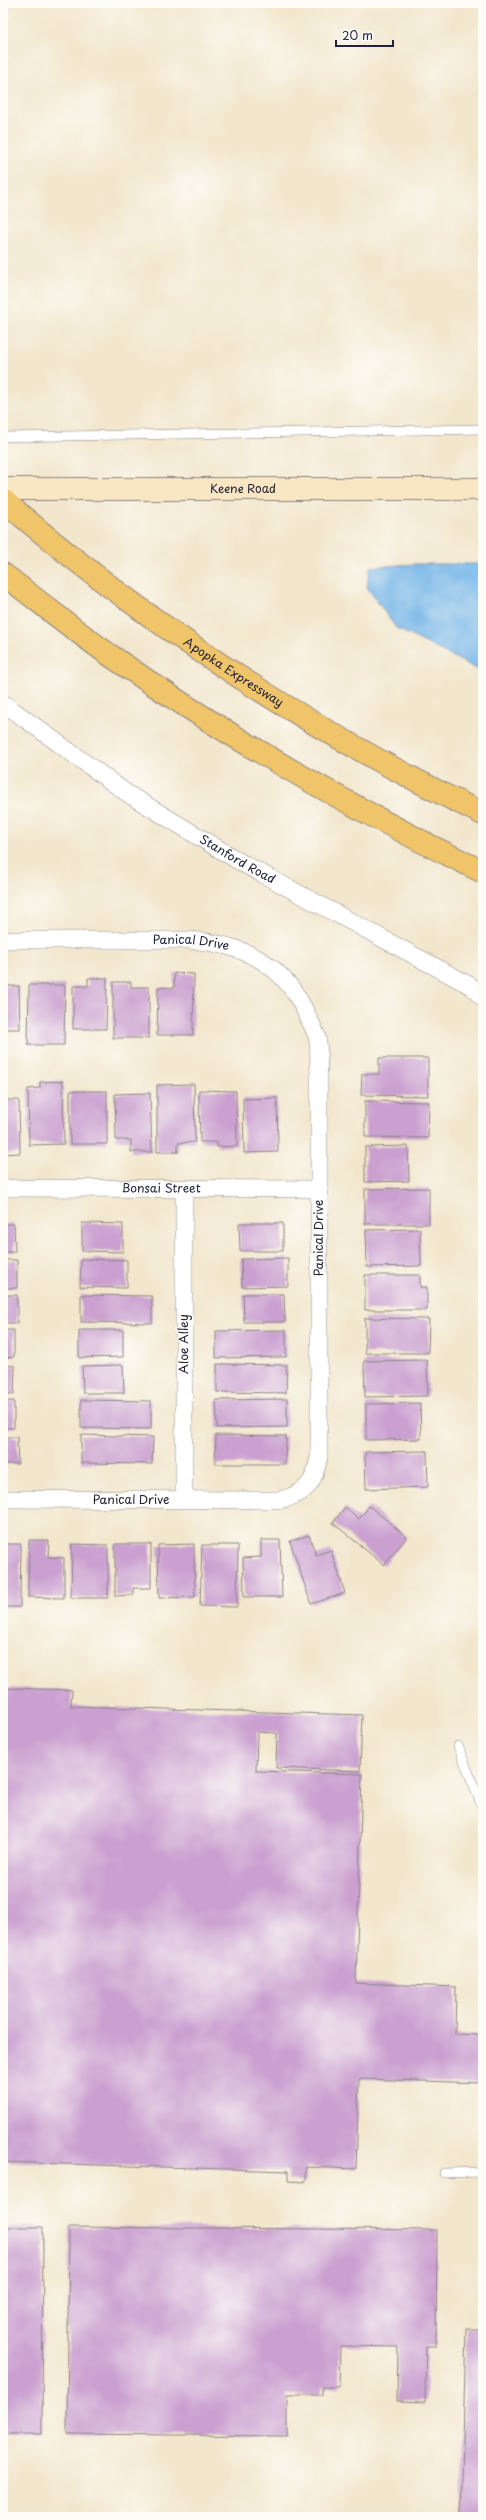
<svg xmlns="http://www.w3.org/2000/svg" width="486" height="2520" font-family="'Playpen Sans',sans-serif">
	<rect width="100%" height="100%" fill="#fdfcf7"/>
	<filter id="ink" filterUnits="userSpaceOnUse"><feTurbulence type="fractalNoise" baseFrequency=".025" numOctaves="2"/><feDisplacementMap in="SourceGraphic" scale="8" xChannelSelector="R" yChannelSelector="G"/><feConvolveMatrix kernelMatrix="1 2 1 2 8 2 1 2 1" color-interpolation-filters="sRGB"/></filter>
	<filter id="wash" filterUnits="userSpaceOnUse"><feTurbulence type="fractalNoise" baseFrequency=".012" numOctaves="4" result="noise"/><feDisplacementMap in="SourceGraphic" scale="16" xChannelSelector="R" yChannelSelector="G"/><feGaussianBlur stdDeviation="0.9" result="paint"/><feColorMatrix in="noise" values="0 0 0 0 0 0 0 0 0 0 0 0 0 0 0 0 0 1.4 0 .05"/><feComposite in="paint" operator="in"/></filter>
	<g filter="url(#wash)">
		<rect width="100%" height="100%" fill="#f2e6cc"/>
		<path fill="#72b4e7" stroke="#4a6b91" d="M415,564H483V672L396,628L367,587L370,567Z"/>
		<g id="blocks">
			<path fill="#caa0d0" d="M174,973L194,974L193,1035H157L158,987L174,988Z
				M3,978H5V986H19L20,1029H3Z
				M88,978H107L106,1029H73V986H88Z
				M113,982H131V987H149V1038H113Z
				M29,985H65L64,1045H28Z
				M379,1058H428V1096L361,1095L362,1074H379Z
				M63,1081L64,1144L29,1145L28,1089L40,1088V1082Z
				M194,1084L195,1142L178,1143V1152H157V1085Z
				M199,1090L236,1091L237,1146L217,1147V1142H200Z
				M70,1091H107V1144H70Z
				M150,1093L152,1152H131V1140H116L115,1094Z
				M277,1098L278,1152L244,1153L243,1099Z
				M3,1100H19L20,1153L3,1154Z
				M365,1101L429,1102L428,1138L365,1137Z
				M408,1146L409,1181L365,1182V1147Z
				M429,1188V1224H365V1189Z
				M82,1223L123,1224V1252L82,1251Z
				M239,1223H283V1251H240Z
				M3,1224H14L15,1252H3Z
				M420,1229L421,1266L367,1267L366,1230Z
				M288,1258V1286L242,1287L241,1259Z
				M81,1259L127,1260V1288L80,1287Z
				M3,1260H17V1288H3Z
				M365,1275H420V1287H427V1310H365Z
				M243,1294H284L285,1322H244Z
				M3,1295H17V1323H3Z
				M81,1295L152,1296V1323L81,1322Z
				M365,1318L429,1319L428,1353H365Z
				M3,1330H14V1357L3,1358Z
				M79,1330H123V1357L79,1358Z
				M286,1330V1357L216,1358V1331Z
				M427,1360L428,1396L365,1397L364,1361Z
				M217,1364L287,1365L286,1393L217,1392Z
				M3,1365L15,1366L14,1394H3Z
				M123,1365L124,1393H83L82,1366Z
				M287,1399V1427L217,1428L216,1400Z
				M81,1400L151,1401V1429L81,1428Z
				M3,1401H14V1428H3Z
				M420,1403L421,1439L366,1440V1404Z
				M81,1435L153,1437L152,1464L81,1463Z
				M216,1435L286,1436L285,1464H215Z
				M3,1437H17L18,1464H3Z
				M427,1451L428,1487L366,1489L365,1452Z
				M369,1506L407,1537L384,1565L333,1523L345,1507L359,1519Z
				M309,1535L316,1555L331,1550L345,1593L311,1604L290,1541Z
				M29,1540H49L48,1557L64,1558V1598L28,1597Z
				M261,1540H280L282,1597H244L243,1558L261,1557Z
				M3,1544H21L20,1607H3Z
				M72,1544L108,1545V1598H71Z
				M115,1544H151V1588H133V1595L115,1596Z
				M194,1544L195,1597L159,1598L158,1545Z
				M202,1545H238L237,1607L200,1606Z
				M3,1688L72,1690L71,1706L362,1715L360,1771L276,1768L277,1733L257,1732L256,1771L362,1774L356,1983L456,1987L455,2034L483,2035V2083L359,2079L356,2169L306,2167V2182L288,2181V2171L3,2162Z
				M3,2227H43L42,2434H3Z
				M69,2227L437,2230L436,2346H426L425,2402L397,2401L398,2347L340,2346L339,2387H322V2395H287V2436L67,2434Z
				M466,2329H483V2517H461Z"/>
		</g>
	</g>
	<g filter="url(#ink)">
		<use href="#blocks" fill-opacity="0" stroke="#8a8484" stroke-width="1"/>
		<g fill="none" stroke-linecap="round" stroke-linejoin="round">
			<g stroke="#8a8484" stroke-width="10">
				<path id="lane" d="M3,437L483,429
					M458,1746L483,1809
					M444,2173L483,2172"/>
			</g>
			<g stroke="#8a8484" stroke-width="18">
				<g id="street">
					<path id="s1" d="M3,703L128,794L242,863L471,986L483,998"/>
					<path id="s2" d="M3,940H189C243,944 284,963 307,1015C310,1022 315,1030 317,1037C320,1049 318,1062 319,1074V1457C314,1483 308,1493 280,1500L3,1499"/>
					<path id="s3" d="M3,1188L319,1189"/>
					<path d="M184,1500V1189"/>
				</g>
			</g>
			<g stroke="#8a8484" stroke-width="24">
				<g id="secondary">
					<path id="s4" d="M3,489H483"/>
				</g>
			</g>
			<g stroke="#8a8484" stroke-width="24">
				<g id="highway">
					<path id="s5" d="M3,500C146,624 313,732 483,814"/>
					<path d="M3,574C40,602 76,632 114,658C231,739 355,810 483,872"/>
				</g>
			</g>
			<use href="#lane" stroke="#fff" stroke-width="9"/>
			<use href="#street" stroke="#fff" stroke-width="17"/>
			<use href="#secondary" stroke="#f9e7c3" stroke-width="22"/>
			<use href="#highway" stroke="#f0c469" stroke-width="22"/>
		</g>
	</g>
	<g text-anchor="middle" stroke-width="3" stroke-linejoin="round" paint-order="stroke">
		<g font-size="12" fill="#22223b" stroke="#fdfcf7">
			<text dy="4" stroke="none"><textPath href="#s4" startOffset="240">Keene Road</textPath></text>
			<text dy="4" stroke="none"><textPath href="#s5" startOffset="288">Apopka Expressway</textPath></text>
			<text dy="4" stroke="none"><textPath href="#s1" startOffset="282">Stanford Road</textPath></text>
			<text dy="4" stroke="none"><textPath href="#s2" startOffset="188">Panical Drive</textPath></text>
			<text dy="4" stroke="none"><textPath href="#s3" startOffset="158">Bonsai Street</textPath></text>
			<text transform="translate(319 1238) rotate(-90)" y="4">Panical Drive</text>
			<text transform="translate(184 1344) rotate(-90)" y="4">Aloe Alley</text>
			<text x="131" y="1504">Panical Drive</text>
		</g>
	</g>
	<rect width="486" height="2520" fill="none" stroke="#fdfcf7" stroke-width="16"/>
	<path d="M336 40v6h57v-6" fill="none" stroke="#22223b" stroke-width="2"/>
	<text x="342" y="40" font-size="12" fill="#22223b" stroke="#fdfcf7" stroke-width="3" paint-order="stroke">20 m</text>
</svg>
